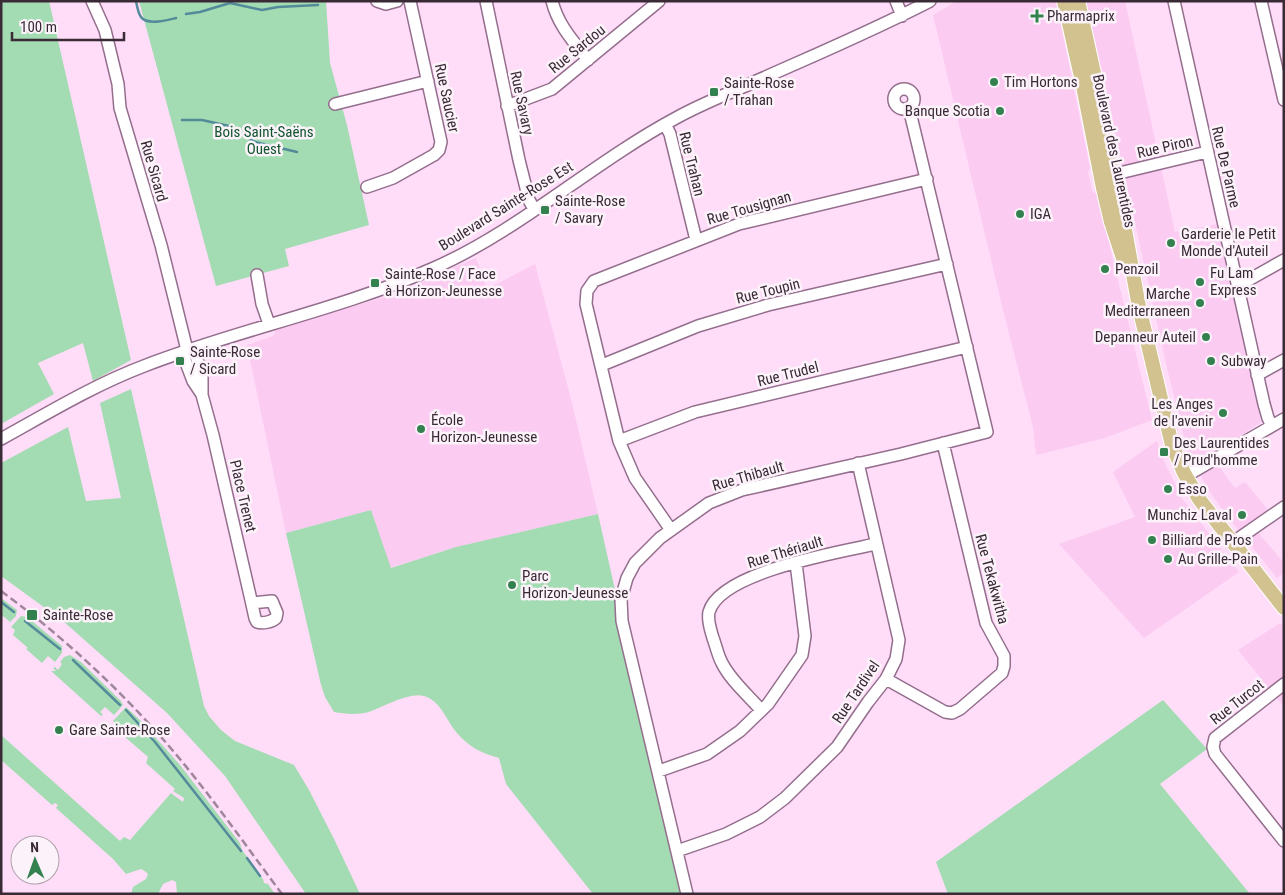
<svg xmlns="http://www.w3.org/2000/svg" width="1285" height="895" font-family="'Roboto Condensed',sans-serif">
	<rect width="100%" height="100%" fill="#ffddf8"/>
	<path fill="#fbcbf2" d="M957,1H1056L1090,168L1088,172L1092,191L1097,194L1152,420L1105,438L1036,455L1033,427L1003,310L933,15Z
		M1086,1H1125L1175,232L1217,224L1261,422L1221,449L1210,454L1235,488L1245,482L1268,510L1250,523L1284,563V573L1277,578L1231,521L1207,488L1187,449L1167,368Z
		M476,258L487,289L535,264L572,403L598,514L456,547L390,568L371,510L286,533L247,345L273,336L276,330L381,298L403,290Z
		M1157,441L1162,457L1183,500L1239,572L1144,638L1059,544L1135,517L1113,472Z
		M1280,623L1284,627V707L1238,650Z"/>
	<path fill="#a3dbb2" d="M1,1H49L131,360L93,381L83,343L38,363L54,394L1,424Z
		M139,1H326L330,63L347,125L369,225L285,249L289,266L216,286Z
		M131,389L204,706L209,716L221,730L235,741L294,765L309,790L335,841L360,894H306L225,776L167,713L63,621L1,576V463L68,427L86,501L121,498L100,403Z
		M371,510L391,568L456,547L598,514L622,621L687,894H593L506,784L499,758C481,753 469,747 457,733C446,720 441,701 424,696C409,692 383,707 369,712C358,715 345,714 334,712L325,697L321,685L286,533Z
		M1,598L17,610L16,616L10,622L3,616L1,618Z
		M21,616L27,617L62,646V653L55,662L48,656L42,663L26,649L28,648L13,635L15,630L11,627Z
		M70,655L81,662L121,701L123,705L114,715L105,707L100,712L103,714L101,716L51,671H56L53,668L55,667L58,670L62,664L60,662L64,657Z
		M1163,700L1207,749L1160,784L1250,894H948L936,862Z
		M126,707L141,721L180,765L240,843L242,850L263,879L264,883L268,884L275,894H177L176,882L172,880L163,884L158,894H131L133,887L146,879L148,874L146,872L141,869L126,874L113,859L56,808L58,805L55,803L52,805L1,760V735L120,841L124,837L130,840L171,793L183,802L184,798L173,791L175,789L146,763L148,757L110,724L114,725L115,723L113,721Z"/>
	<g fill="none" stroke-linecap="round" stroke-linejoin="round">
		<path stroke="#548b9b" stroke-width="2.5" d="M136,1C137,6 138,13 141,17C147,26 168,20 176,18
			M186,14L200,12L230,3L262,10L278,7L318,5
			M182,120H202L229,126L255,142L297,152
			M1,602L14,612
			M25,621L60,649
			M73,660L120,705
			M126,710L155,742L241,851
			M247,858L260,876"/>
		<g stroke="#946e8d" stroke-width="14">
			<path id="minor" d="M92,1L105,30L118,84L120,108L161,245L187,350
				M377,1L386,4L397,1
				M486,1L519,160L529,200L534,209
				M552,1C558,25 573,41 588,60
				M896,1L902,16
				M1174,1L1264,404L1268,418L1272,426
				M1261,1L1284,100
				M894 99a10 10 0 1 1 20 0a10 10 0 1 1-20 0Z
				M335,104L428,81
				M507,106L552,89L659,1
				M665,124L670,134L696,240
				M1107,176L1207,152
				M367,187L393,178L434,155L439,150L441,142L410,1
				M257,275L262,304L269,324
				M1238,286L1284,260
				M194,348L202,378V395L213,435L251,600L255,618L257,622C262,624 272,622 276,618L277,613L272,601L252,603
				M182,352L193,381L201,393
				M602,365L698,326L768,305L947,264
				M1257,375L1284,360
				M1,439C48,413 94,385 144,366C239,329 340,310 434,268C520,230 592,163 676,118C703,103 732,92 761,79C817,54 874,30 930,1
				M619,441L695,412L967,347
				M1186,476L1284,419
				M671,530L635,478L619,441L586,304L587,291L594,281L739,224L927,179
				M1232,543L1284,507
				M886,679L945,712L952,713L960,709L1002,673L1004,666V656L986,623L943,443
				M1284,684L1215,738L1213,747L1215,754L1284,841
				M761,710C748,695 731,681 722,663C718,656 716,646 713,638C711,631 707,620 709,612C720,572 839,552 876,544
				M659,771L707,754L740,731L768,704L802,655L805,636L796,563
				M677,851L726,834L760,817L785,798L837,747L868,702L886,679L896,659L899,640L858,463
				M687,894L622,621L621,599L627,578L635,563L660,538L709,503L742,490L901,454L987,432L909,108"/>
		</g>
		<g stroke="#fff" stroke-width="16">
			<path id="major" d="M1064,1L1082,81L1103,188L1111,222L1124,261
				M1078,1L1094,73L1104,133L1123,219L1139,307L1172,445L1184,473L1199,499L1284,608"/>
		</g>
		<use href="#minor" stroke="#fff" stroke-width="11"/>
		<use href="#major" stroke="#d1c28f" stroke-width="14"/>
		<path stroke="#9f869a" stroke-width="2.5" stroke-dasharray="8 4" stroke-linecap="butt" d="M1,591C65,638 123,692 174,752C212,797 246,846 282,894"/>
	</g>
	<g fill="#348150" stroke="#fcf3fa" stroke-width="2">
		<path d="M1034.5 8.5h5v5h5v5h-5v5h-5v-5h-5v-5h5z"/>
		<circle cx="994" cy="82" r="5"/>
		<rect x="709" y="87" width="10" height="10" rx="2.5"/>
		<circle cx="1000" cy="111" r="5"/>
		<rect x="540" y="205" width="10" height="10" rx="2.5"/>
		<circle cx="1020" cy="214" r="5"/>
		<circle cx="1171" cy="243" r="5"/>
		<circle cx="1105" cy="269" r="5"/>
		<circle cx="1200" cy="282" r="5"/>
		<rect x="370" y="278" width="10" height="10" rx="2.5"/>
		<circle cx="1200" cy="303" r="5"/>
		<circle cx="1206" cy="337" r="5"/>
		<rect x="175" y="356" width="10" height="10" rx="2.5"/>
		<circle cx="1211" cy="361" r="5"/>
		<circle cx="1223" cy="413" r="5"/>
		<circle cx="421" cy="429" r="5"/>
		<rect x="1159" y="447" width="10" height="10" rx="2.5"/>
		<circle cx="1168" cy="489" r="5"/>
		<circle cx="1242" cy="515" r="5"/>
		<circle cx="1152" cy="540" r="5"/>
		<circle cx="1168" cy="559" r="5"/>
		<circle cx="512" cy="585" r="5"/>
		<rect x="26" y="609" width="12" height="12" rx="2.5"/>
		<circle cx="59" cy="730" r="5"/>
	</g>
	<g text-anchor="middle" stroke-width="5" stroke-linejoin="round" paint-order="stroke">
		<g font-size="15" fill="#392a36" stroke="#fcf3fa" text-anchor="start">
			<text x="1047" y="21">Pharmaprix</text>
			<text x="1004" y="87">Tim Hortons</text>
			<text x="724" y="88">Sainte-Rose<tspan x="724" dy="17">/ Trahan</tspan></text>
			<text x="990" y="116" text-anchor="end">Banque Scotia</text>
			<text x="555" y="206">Sainte-Rose<tspan x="555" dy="17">/ Savary</tspan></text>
			<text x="1030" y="219">IGA</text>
			<text x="1181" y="239">Garderie le Petit<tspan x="1181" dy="17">Monde d'Auteil</tspan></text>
			<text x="1115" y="274">Penzoil</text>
			<text x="1210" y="278">Fu Lam<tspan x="1210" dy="17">Express</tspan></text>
			<text x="385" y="279">Sainte-Rose / Face<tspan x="385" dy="17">à Horizon-Jeunesse</tspan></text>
			<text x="1190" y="299" text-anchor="end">Marche<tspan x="1190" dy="17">Mediterraneen</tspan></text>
			<text x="1196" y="342" text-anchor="end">Depanneur Auteil</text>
			<text x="190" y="357">Sainte-Rose<tspan x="190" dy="17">/ Sicard</tspan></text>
			<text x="1221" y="366">Subway</text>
			<text x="1213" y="409" text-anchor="end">Les Anges<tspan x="1213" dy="17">de l'avenir</tspan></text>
			<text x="431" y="425">École<tspan x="431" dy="17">Horizon-Jeunesse</tspan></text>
			<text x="1174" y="448">Des Laurentides<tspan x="1174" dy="17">/ Prud'homme</tspan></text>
			<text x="1178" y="494">Esso</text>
			<text x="1232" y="520" text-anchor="end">Munchiz Laval</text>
			<text x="1162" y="545">Billiard de Pros</text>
			<text x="1178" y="564">Au Grille-Pain</text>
			<text x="522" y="581">Parc<tspan x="522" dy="17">Horizon-Jeunesse</tspan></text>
			<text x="43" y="620">Sainte-Rose</text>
			<text x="69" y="735">Gare Sainte-Rose</text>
		</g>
		<g font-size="15" fill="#392a36" stroke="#fcf3fa">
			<text transform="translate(577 49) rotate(-39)" y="5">Rue Sardou</text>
			<text transform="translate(447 98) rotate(78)" y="5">Rue Saucier</text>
			<text transform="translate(522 103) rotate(78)" y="5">Rue Savary</text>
			<text transform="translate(1165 147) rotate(-13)" y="5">Rue Piron</text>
			<text transform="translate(1114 151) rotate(78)" y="5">Boulevard des Laurentides</text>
			<text transform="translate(692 164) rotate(76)" y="5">Rue Trahan</text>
			<text transform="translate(1226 167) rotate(77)" y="5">Rue De Parme</text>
			<text transform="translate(154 171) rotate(74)" y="5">Rue Sicard</text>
			<text transform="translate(506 206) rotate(-32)" y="5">Boulevard Sainte-Rose Est</text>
			<text transform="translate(749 208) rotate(-16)" y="5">Rue Tousignan</text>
			<text transform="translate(768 291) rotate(-14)" y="5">Rue Toupin</text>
			<text transform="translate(788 374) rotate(-14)" y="5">Rue Trudel</text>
			<text transform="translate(748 476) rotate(-16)" y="5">Rue Thibault</text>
			<text transform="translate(243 496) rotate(77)" y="5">Place Trenet</text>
			<text transform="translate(785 552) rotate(-17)" y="5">Rue Thériault</text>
			<text transform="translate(992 579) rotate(75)" y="5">Rue Tekakwitha</text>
			<text transform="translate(856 692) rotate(-56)" y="5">Rue Tardivel</text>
			<text transform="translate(1237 702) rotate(-38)" y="5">Rue Turcot</text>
		</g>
		<g font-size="15" fill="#0f542d" stroke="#fcf3fa">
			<text x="264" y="137">Bois Saint-Saëns<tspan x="264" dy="17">Ouest</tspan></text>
		</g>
	</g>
	<rect width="1285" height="895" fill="none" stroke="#392a36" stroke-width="5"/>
	<g transform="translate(35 860) rotate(358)"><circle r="24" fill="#fcf3fa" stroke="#aea3ac"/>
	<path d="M0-4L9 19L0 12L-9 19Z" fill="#348150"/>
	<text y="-8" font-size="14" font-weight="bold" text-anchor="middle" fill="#392a36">N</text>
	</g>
	<path d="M12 32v8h112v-8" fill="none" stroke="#392a36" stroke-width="2.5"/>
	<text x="20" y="32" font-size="15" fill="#392a36" stroke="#fcf3fa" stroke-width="4" paint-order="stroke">100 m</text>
</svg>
